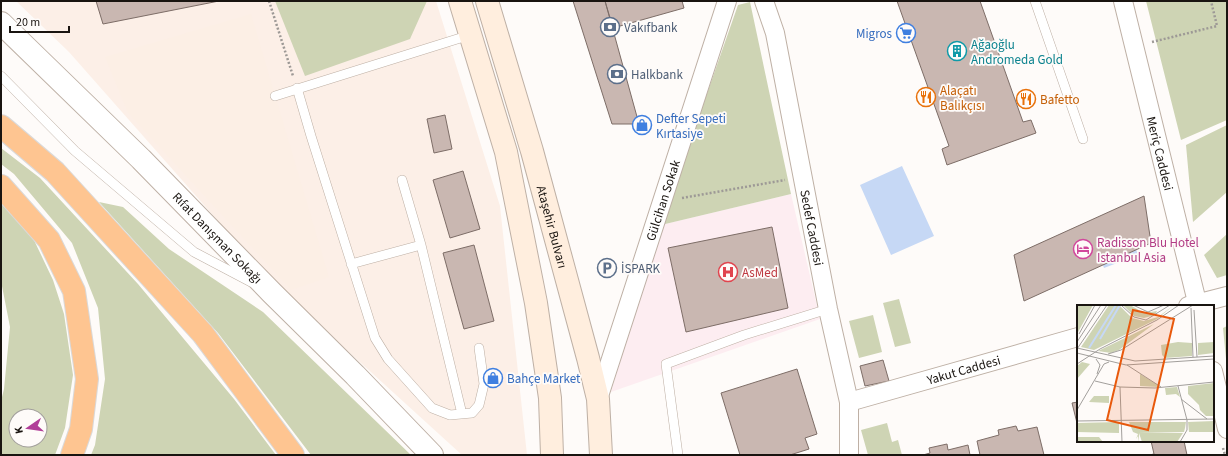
<svg xmlns="http://www.w3.org/2000/svg" width="1228" height="456" font-family="'Source Sans 3',sans-serif">
	<rect width="100%" height="100%" fill="#fefbf9"/>
	<path fill="#fcefe7" d="M16,1H436L500,206L527,455H462L317,323L234,239L69,52Z"/>
	<path fill="#fcefe5" d="M251,14L329,277L291,290L128,113L105,57Z"/>
	<path fill="#fdedf1" d="M791,194L820,319L611,392L661,225Z"/>
	<path fill="#ced4b4" fill-rule="evenodd" d="M275,1H427L410,39L305,76Z
		M1146,1H1227V120L1181,140Z
		M750,2L791,194L661,225L738,5Z
		M1227,125V192L1193,222L1186,145Z
		M1,148L40,178L138,284L234,399L276,455H91L95,445L105,379L98,308L72,243L14,174L1,164Z
		M1,202L33,238L53,280L64,314L73,375L65,428L55,455H1V401L4,389L10,327L1,281ZM16,416H40V440H16Z
		M99,202L123,207L169,249L263,312L411,455H311L218,333Z
		M1227,234V275L1217,278L1204,255Z
		M899,299L911,343L895,347L883,303Z
		M873,315L882,352L859,358L849,321Z
		M1227,326V369L1223,328Z
		M887,423L892,442L898,440L902,455H868L861,430Z"/>
	<path fill="#c6d8f5" d="M902,166L934,236L891,255L860,185Z
		M1133,240L1138,255L1104,268L1099,254Z"/>
	<path fill="#c9b7b1" stroke="#7d6d67" d="M96,1H219L103,24Z
		M573,1H605L639,124H612Z
		M605,1H682L684,8L613,28Z
		M897,1H980L1023,122L1031,120L1036,133L947,165L942,149L949,146Z
		M445,115L452,149L434,153L427,119Z
		M463,171L480,229L450,238L433,180Z
		M1144,196L1151,243L1024,301L1014,255Z
		M772,227L788,308L686,332L668,248Z
		M474,245L494,321L464,329L443,253Z
		M883,360L889,381L865,386L860,366Z
		M797,369L817,434L805,438L809,449L790,455H740L721,393Z
		M1078,402V427L1072,403Z
		M1016,426L1018,431L1037,427L1044,455H980L977,441L999,435L998,430Z
		M1151,441H1184L1187,455H1149L1154,454Z
		M947,444L948,450L968,445L970,455H923L930,453L929,448Z"/>
	<g fill="none" stroke-linecap="round" stroke-linejoin="round">
		<g stroke="#beb0a5" stroke-width="10">
			<path id="service" d="M1035,1L1083,139
				M1,76L75,151L194,252L251,282
				M297,88L311,136L375,338L388,359L432,408L450,415L472,413L479,405L484,384L479,348
				M275,96L470,35
				M402,180L421,245L462,414
				M351,264L421,245
				M678,455L666,364L744,335L828,309"/>
		</g>
		<g stroke="#beb0a5" stroke-width="20">
			<g id="minor">
				<path id="s1" d="M764,1L775,33L828,309L849,402V455"/>
				<path id="s2" d="M1123,1L1198,306"/>
				<path d="M1188,306L1227,296"/>
				<path d="M1213,371L1227,429"/>
				<path id="s3" d="M598,399L727,1"/>
				<path id="s4" d="M849,402L1078,337"/>
			</g>
		</g>
		<g stroke="#beb0a5" stroke-width="24">
			<g id="tertiary">
				<path id="s5" d="M1,23L141,159L272,293L355,375L432,455"/>
			</g>
		</g>
		<g stroke="#beb0a5" stroke-width="24">
			<g id="secondary">
				<path d="M460,1L506,152L536,303L550,398L552,455"/>
				<path id="s6" d="M487,1L532,151L588,358L598,399L601,455"/>
			</g>
		</g>
		<g stroke="#dad9d9" stroke-width="24">
			<path id="motorway" d="M1,126L55,172L203,334L293,455
				M1,186L49,240L74,291L87,379L81,429L72,455"/>
		</g>
		<path stroke="#9d9996" stroke-width="2.5" stroke-dasharray="2 2" stroke-linecap="butt" d="M269,1L293,76
			M1152,42L1217,26L1211,1
			M682,198L785,180
			M1223,448L1225,455"/>
		<use href="#service" stroke="#fff" stroke-width="9"/>
		<use href="#minor" stroke="#fff" stroke-width="18"/>
		<use href="#tertiary" stroke="#fff" stroke-width="22"/>
		<use href="#secondary" stroke="#ffeede" stroke-width="22"/>
		<use href="#motorway" stroke="#fec591" stroke-width="22"/>
	</g>
	<defs>
		<g id="bank-ring" transform="scale(1)"><circle r="9.5" fill="#fefbf9" stroke="#5c6f8a" stroke-width="1.5"/><path d="M-6-4H6V4H-6ZM0-2.3a2.3 2.3 0 1 0 0 4.6a2.3 2.3 0 1 0 0-4.6Z" fill="#5c6f8a"/></g>
		<g id="supermarket-ring" transform="scale(1)"><circle r="9.5" fill="#fefbf9" stroke="#3f7fe0" stroke-width="1.5"/><path d="M-6-5.5h2.5l.6 2H6L4.5 2H-2.5L-4.4-4H-6ZM-1.5 3.2a1.3 1.3 0 1 0 .1 0ZM3 3.2a1.3 1.3 0 1 0 .1 0Z" fill="#3f7fe0"/></g>
		<g id="building-ring" transform="scale(1)"><circle r="9.5" fill="#fefbf9" stroke="#0f9aa8" stroke-width="1.5"/><path d="M-4-6H4V6H1V3H-1V6H-4ZM-2.5-4.3h1.7v1.8h-1.7ZM.8-4.3h1.7v1.8H.8ZM-2.5-1h1.7V.8h-1.7ZM.8-1h1.7V.8H.8Z" fill="#0f9aa8"/></g>
		<g id="restaurant-ring" transform="scale(1)"><circle r="9.5" fill="#fefbf9" stroke="#e8710a" stroke-width="1.5"/><path d="M-5-6h1v4h1v-4h1v4h1v-4h1v5L-1.5 .5V6h-2V.5L-5-1ZM5-6V6H3V1.5H1.5Q1.5-4 5-6Z" fill="#e8710a"/></g>
		<g id="shop-ring" transform="scale(1)"><circle r="9.5" fill="#fefbf9" stroke="#3f7fe0" stroke-width="1.5"/><path d="M-5-2.5h2.3a2.7 3.5 0 0 1 5.4 0H5L5.5 6h-11ZM-1.5-2.5h3a1.5 2.3 0 0 0-3 0Z" fill="#3f7fe0"/></g>
		<g id="hotel-ring" transform="scale(1)"><circle r="9.5" fill="#fefbf9" stroke="#d1479c" stroke-width="1.5"/><path d="M-6-4.5h1.5V1H6V5H4.5V3h-9V5H-6ZM-4 0a1.8 1.8 0 1 1 3.6 0ZM.5 0V-2.5h3Q6-2.5 6 0Z" fill="#d1479c"/></g>
		<g id="parking-ring" transform="scale(1)"><circle r="9.5" fill="#fefbf9" stroke="#5c6f8a" stroke-width="1.5"/><path d="M-3.5-5.5H1a3.5 3.5 0 0 1 0 7H-1V5.5H-3.5ZM-1-3.4V-.6H.8a1.4 1.4 0 0 0 0-2.8Z" fill="#5c6f8a"/></g>
		<g id="hospital-ring" transform="scale(1)"><circle r="9.5" fill="#fefbf9" stroke="#e0444e" stroke-width="1.5"/><path d="M-5-5h3v3.5h4V-5h3V5h-3V1.5h-4V5h-3Z" fill="#e0444e"/></g>
	</defs>
	<g fill-rule="evenodd">
		<use href="#bank-ring" x="610" y="27"/>
		<use href="#supermarket-ring" x="906" y="33"/>
		<use href="#building-ring" x="957" y="51"/>
		<use href="#bank-ring" x="617" y="74"/>
		<use href="#restaurant-ring" x="926" y="97"/>
		<use href="#restaurant-ring" x="1026" y="99"/>
		<use href="#shop-ring" x="642" y="125"/>
		<use href="#hotel-ring" x="1083" y="249"/>
		<use href="#parking-ring" x="607" y="268"/>
		<use href="#hospital-ring" x="728" y="272"/>
		<use href="#shop-ring" x="493" y="378"/>
	</g>
	<g text-anchor="middle" stroke-width="3.5" stroke-linejoin="round" paint-order="stroke">
		<g font-size="13" fill="#4e5e75" stroke="#fefbf9" text-anchor="start">
			<text x="624" y="32">Vakıfbank</text>
			<text x="631" y="79">Halkbank</text>
			<text x="621" y="273">İSPARK</text>
		</g>
		<g font-size="13" fill="#366cbe" stroke="#fefbf9" text-anchor="start">
			<text x="892" y="38" text-anchor="end">Migros</text>
			<text x="656" y="123">Defter Sepeti<tspan x="656" dy="15">Kırtasiye</tspan></text>
			<text x="507" y="383">Bahçe Market</text>
		</g>
		<g font-size="13" fill="#0d838f" stroke="#fefbf9" text-anchor="start">
			<text x="971" y="49">Ağaoğlu<tspan x="971" dy="15">Andromeda Gold</tspan></text>
		</g>
		<g font-size="13" fill="#c56008" stroke="#fefbf9" text-anchor="start">
			<text x="940" y="95">Alaçatı<tspan x="940" dy="15">Balıkçısı</tspan></text>
			<text x="1040" y="104">Bafetto</text>
		</g>
		<g font-size="13" fill="#191410" stroke="#fefbf9">
			<text dy="5" stroke="none"><textPath href="#s2" startOffset="157">Meriç Caddesi</textPath></text>
			<text dy="5" stroke="none"><textPath href="#s3" startOffset="209">Gülcihan Sokak</textPath></text>
			<text dy="5" stroke="none"><textPath href="#s6" startOffset="235">Ataşehir Bulvarı</textPath></text>
			<text dy="5" stroke="none"><textPath href="#s1" startOffset="232">Sedef Caddesi</textPath></text>
			<text dy="5" stroke="none"><textPath href="#s5" startOffset="305">Rıfat Danışman Sokağı</textPath></text>
			<text dy="5" stroke="none"><textPath href="#s4" startOffset="119">Yakut Caddesi</textPath></text>
		</g>
		<g font-size="13" fill="#b23c85" stroke="#fefbf9" text-anchor="start">
			<text x="1097" y="247">Radisson Blu Hotel<tspan x="1097" dy="15">Istanbul Asia</tspan></text>
		</g>
		<g font-size="13" fill="#be3a42" stroke="#fefbf9" text-anchor="start">
			<text x="742" y="277">AsMed</text>
		</g>
	</g>
	<g transform="translate(1077 305)">
		<rect width="137" height="137" fill="#fefbf9"/>
		<path d="M0,0H16L0,29ZM32,0H42L55,13L67,16L81,12L97,0L80,14L17,45L4,42ZM46,0H53L67,8L80,6L78,10L67,13L57,11ZM77,19L42,45L34,48L21,46ZM101,37L115,38V51L88,53L85,50L84,40ZM137,37V48L121,50V38ZM5,57L13,59L0,74V61ZM63,69L81,80V82L63,81ZM137,78V111H129L123,105L122,100L111,89V81ZM100,82L103,92L99,89L89,90L88,83ZM17,91H32V98L12,97ZM137,116V127H112L111,117ZM42,117V128L0,127V118ZM52,117H109L108,123L107,127L62,128V137L61,131L59,134L61,129L56,127ZM62,128H106L100,137H65ZM1,132H22L26,137H0Z" fill="#ced4b4"/>
		<path fill="none" stroke="#c6d8f5" stroke-width="2" d="M23,34L43,0M12,43L39,0"/>
		<path fill="none" stroke="#a29f9c" stroke-width="1" d="M44,0L57,12L69,15L93,0M56,0L71,7L87,0M114,3L116,52M117,5L120,52M2,29L18,0M0,37L24,0M0,43L58,56L137,51M0,44L30,0M0,48L49,60L137,54M31,49L44,45L116,0M19,54L23,60L20,69M0,59L23,44L80,15L102,0M50,60L84,82M18,76L43,82L78,83L137,77M101,81L110,115V125L103,137M43,82L45,137M104,94L130,114M0,105L27,59L32,57M0,116L137,114"/>
		<path fill="#e8590c" fill-opacity="0.15" stroke="#e8590c" stroke-width="2" d="M56,5L97,14L71,125L30,115Z"/>
		<rect width="137" height="137" fill="none" stroke="#191410" stroke-width="2"/>
	</g>
	<rect width="1228" height="456" fill="none" stroke="#191410" stroke-width="4"/>
	<g transform="translate(28 428) rotate(257)"><circle r="19" fill="#fefbf9" stroke="#a29f9c"/>
	<path d="M0-3L7 15L0 10L-7 15Z" fill="#b13e98"/>
	<text y="-6" font-size="11" font-weight="bold" text-anchor="middle" fill="#191410">K</text>
	</g>
	<path d="M10 26v6h59v-6" fill="none" stroke="#191410" stroke-width="2"/>
	<text x="16" y="26" font-size="12" fill="#191410" stroke="#fefbf9" stroke-width="3" paint-order="stroke">20 m</text>
</svg>
